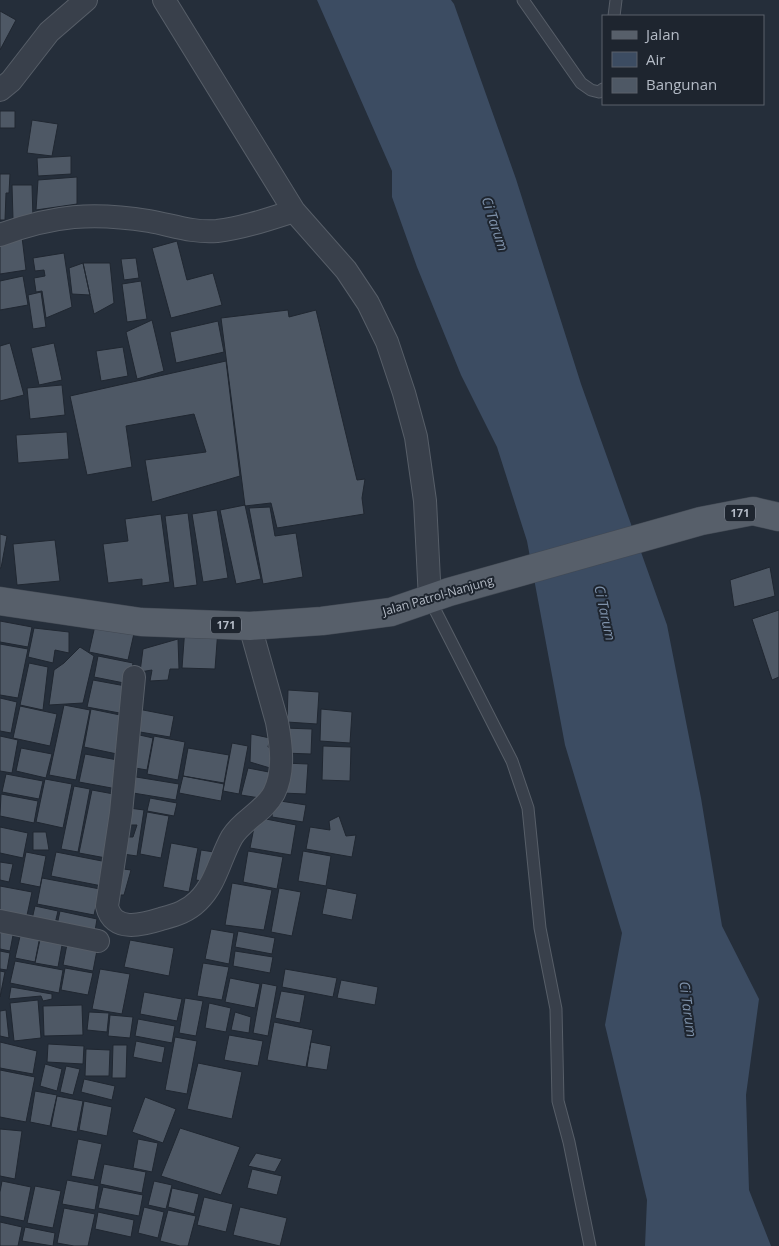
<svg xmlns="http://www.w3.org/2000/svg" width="779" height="1246" font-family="'Open Sans',sans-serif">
	<rect width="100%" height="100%" fill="#252e3a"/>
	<path fill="#3c4c62" d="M317,0H451L454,4L516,179L581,384L667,625L701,798L722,926L759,999L746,1095L749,1190L771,1246H645L647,1200L605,1025L622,933L565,745L527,541L497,447L461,375L417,267L392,197V171Z"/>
	<path fill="#4e5865" stroke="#202731" d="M0,11L16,20L0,50Z
		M0,111H15V128H0Z
		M32,120L58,124L52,156L27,153Z
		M71,156V174L38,176L37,158Z
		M0,174H10L9,193H6L5,220H0Z
		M77,177V204L36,210L38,180Z
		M12,185H32L33,219H13Z
		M22,237L26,270L0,274V240Z
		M177,241L187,280L213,273L222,305L171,318L152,248Z
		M64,253L72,307L46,318L42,291L36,292L34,278L45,276L44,270L35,271L33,258Z
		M136,258L139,278L124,280L121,259Z
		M83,263H110L114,303L94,314Z
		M83,263L90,295L72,294L69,268Z
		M23,276L28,305L0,310V281Z
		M141,281L147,319L127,322L122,284Z
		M41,292L46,327L33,329L28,295Z
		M288,310L289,317L316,310L357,480L365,479L362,498L364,514L277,528L271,503L245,506L221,318Z
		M152,320L164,371L137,379L126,332Z
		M218,321L224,352L176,363L170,332Z
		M10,343L24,395L0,401V346Z
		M54,343L62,380L39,385L31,348Z
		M123,347L128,376L101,381L96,351Z
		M226,361L240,476L152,502L145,460L206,452L194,414L126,426L132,467L87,475L70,396Z
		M62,385L65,415L30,419L27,388Z
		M67,432L69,459L18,463L16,435Z
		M245,505L261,579L236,584L220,510Z
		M270,507L275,536L296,533L303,577L263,584L249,508Z
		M217,510L228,578L203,582L192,514Z
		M188,513L197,585L174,588L165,516Z
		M161,514L170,582L142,586V579L108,583L103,544L128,541L125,519Z
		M0,534L7,536L1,568H0Z
		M55,540L60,581L17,585L13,544Z
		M770,567L775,596L734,607L730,580Z
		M779,610V677L772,680L752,619Z
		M0,621L32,627L28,647L0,642Z
		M96,621L135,629L128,660L89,652Z
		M185,627L218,629L215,669L182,668Z
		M34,628L69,632V653L55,650L53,663L28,657Z
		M178,639L179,669H170L168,680L150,681L152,670L140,672L143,649Z
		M0,644L28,649L18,698L0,695Z
		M80,647L94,656L83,703L49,705L54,670L64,663Z
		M98,656L133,663L129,684L94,677Z
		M29,663L48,667L43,710L20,705Z
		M93,680L131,687L125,714L87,707Z
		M288,690L319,692L317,724L287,722Z
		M0,698L17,702L11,733L0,731Z
		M64,705L90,710L76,780L49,775Z
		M20,706L57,714L50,746L13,738Z
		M91,709L125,716L117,754L84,747Z
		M138,709L174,716L170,737L134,731Z
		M321,709L352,712L350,743L320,741Z
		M284,728L312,729L311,754L283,753Z
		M135,734L153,738L147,770L129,767Z
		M251,734L270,738L268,747L274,749L270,768L250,762Z
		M0,736L18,740L12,773L0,771Z
		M154,736L185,742L178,780L147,774Z
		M232,743L248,746L239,794L223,791Z
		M323,746L351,747L350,781L322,780Z
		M21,748L52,754L46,778L16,771Z
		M188,748L229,755L224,783L183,776Z
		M85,754L123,761L117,789L79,782Z
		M284,763L308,764L306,794L282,793Z
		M248,768L274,773L266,799L241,795Z
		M6,774L43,781L39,799L2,792Z
		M130,776L179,784L176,800L127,792Z
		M183,776L224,784L221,801L179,793Z
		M45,779L72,784L63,828L36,822Z
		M74,786L90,789L78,852L61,849Z
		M92,790L119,795L106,858L79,853Z
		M1,794L38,801L34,823L0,816Z
		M150,798L177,803L174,816L147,811Z
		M274,800L306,805L303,822L272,817Z
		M129,808L144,810L137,856L123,854L125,837H133L137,825H128Z
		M147,812L169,816L161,858L140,854Z
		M339,816L346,836L356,835L352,857L306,849L310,827L330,830L329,821Z
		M256,817L296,825L291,855L250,848Z
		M0,827L28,833L23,858L0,853Z
		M33,832H46L49,850H33Z
		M171,843L198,848L189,892L163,887Z
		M201,850L214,852L208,882L196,880Z
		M248,851L283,857L277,889L243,882Z
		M303,851L331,856L326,886L298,881Z
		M26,852L46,856L40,887L20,883Z
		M56,852L107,862L102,886L51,876Z
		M0,862L13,864L9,882L0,880Z
		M116,868L131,870L124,895H112Z
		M42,878L100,889L94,915L37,904Z
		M232,883L272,890L264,930L225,925Z
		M0,886L32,892L26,920L0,914Z
		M279,888L301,892L292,936L271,932Z
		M327,888L357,894L352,920L322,914Z
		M35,906L58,911L54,928L31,924Z
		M60,911L97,919L94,937L56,930Z
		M0,927L14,930L10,951L0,949Z
		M211,929L234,933L229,964L205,959Z
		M238,931L275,938L272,954L235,947Z
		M21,932L40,936L35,962L15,958Z
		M41,935L63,940L58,967L35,963Z
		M68,939L98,945L93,971L63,965Z
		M130,940L174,948L169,976L124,967Z
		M0,951L10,953L7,970L0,969Z
		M235,951L273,957L270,973L233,966Z
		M15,961L63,970L59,993L10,983Z
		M203,963L229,967L222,1000L197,996Z
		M65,968L93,973L88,995L61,990Z
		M100,969L130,974L122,1014L92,1009Z
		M285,969L337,978L333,997L282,987Z
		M0,971L5,972L0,997Z
		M230,978L260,984L255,1008L225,1002Z
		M341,980L378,987L375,1005L337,998Z
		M262,983L277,986L268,1036L253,1033Z
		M11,987L52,994V999L43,1001L41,996L9,999Z
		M281,991L305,995L300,1023L275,1018Z
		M144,992L182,999L177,1021L140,1014Z
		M185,998L203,1001L196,1036L179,1033Z
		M38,1000L41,1038L14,1041L10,1003Z
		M209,1003L231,1008L226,1032L205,1028Z
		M82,1005L83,1035L44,1036L43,1006Z
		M6,1010L9,1038L0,1036V1011Z
		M89,1012L109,1013L107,1032L87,1030Z
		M235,1012L251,1017L249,1033L231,1030Z
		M110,1015L133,1017L130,1038L108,1036Z
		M138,1019L175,1026L172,1043L135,1036Z
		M274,1022L313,1030L306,1067L267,1060Z
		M229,1035L263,1041L258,1066L224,1060Z
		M175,1037L197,1041L187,1094L165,1090Z
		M136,1041L165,1047L162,1063L133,1057Z
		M0,1042L37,1051L33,1074L0,1068Z
		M311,1042L331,1046L327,1070L307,1067Z
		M48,1044L84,1046L83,1064L47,1062Z
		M113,1045H127L126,1078H112Z
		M86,1049L110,1050L109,1076H85Z
		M198,1063L242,1072L232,1119L187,1109Z
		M45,1064L62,1069L57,1091L40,1086Z
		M66,1066L80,1069L73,1095L60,1092Z
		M0,1070L35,1077L26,1122L0,1117Z
		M84,1079L115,1086L112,1100L81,1092Z
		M35,1091L57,1095L50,1126L30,1122Z
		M57,1096L83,1101L77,1132L51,1127Z
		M145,1097L176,1109L163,1143L132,1132Z
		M84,1101L112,1107L107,1136L79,1130Z
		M180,1128L240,1147L221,1195L161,1176Z
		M0,1129L22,1131L15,1179L0,1176Z
		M78,1139L102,1144L94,1180L71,1176Z
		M138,1139L158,1143L152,1172L133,1168Z
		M256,1153L282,1159L275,1172L248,1166Z
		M104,1164L146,1172L142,1193L100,1184Z
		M252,1169L282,1176L277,1195L247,1188Z
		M67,1180L99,1186L95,1210L62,1204Z
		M2,1181L31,1187L24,1221L0,1216V1192Z
		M154,1181L172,1185L166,1209L148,1205Z
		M35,1186L61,1191L53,1228L27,1223Z
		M103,1187L143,1195L139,1216L98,1208Z
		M172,1188L199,1194L194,1214L168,1207Z
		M204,1197L233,1204L226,1232L197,1225Z
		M144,1207L164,1212L158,1238L138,1233Z
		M240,1207L287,1218L280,1246L233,1235Z
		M64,1208L95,1214L88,1246H74L57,1243Z
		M168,1210L196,1216L188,1246H180L160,1241Z
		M98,1212L134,1220L131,1237L95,1229Z
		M0,1222L22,1227L18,1246H0Z
		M25,1227L55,1233L53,1246L22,1241Z"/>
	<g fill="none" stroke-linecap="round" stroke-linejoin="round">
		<g stroke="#575e68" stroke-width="13">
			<path id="service" d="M523,0L581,83L591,90L599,92L603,89
				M614,16L616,0
				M430,600L512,761L528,808L540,928L556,1009L558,1101L569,1142L590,1246"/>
		</g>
		<g stroke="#575e68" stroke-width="24">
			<path id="minor" d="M164,0L294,211L346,270L368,303L387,342L404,393L416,437L425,501L430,600
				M0,90L11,81L49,32L86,0
				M0,235C54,215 93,212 149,221C172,225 193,233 217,231C243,228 269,219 294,211
				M134,677L121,813L107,906C113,933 142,925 161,919C175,915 187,912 198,901C216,884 220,858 232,837C243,819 264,812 274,793C285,771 281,744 277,722L250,626
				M0,921L98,941"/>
		</g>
		<g stroke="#424953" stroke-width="29">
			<path id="primary" d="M0,601L141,622L250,626L322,621L391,612L449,592L701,521L753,511L779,517"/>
		</g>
		<use href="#service" stroke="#39404b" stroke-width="11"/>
		<use href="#minor" stroke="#39404b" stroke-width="22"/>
		<use href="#primary" stroke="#575f6a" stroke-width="28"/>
	</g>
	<g text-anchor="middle" stroke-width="4" stroke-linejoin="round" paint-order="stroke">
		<g fill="#1e252f" stroke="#878e99" stroke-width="1">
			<rect x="725" y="504.5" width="30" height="17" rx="4"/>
			<rect x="211" y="616.5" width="30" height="17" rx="4"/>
		</g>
		<g font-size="11" font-weight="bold" fill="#b4bbc6">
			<text x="740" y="517">171</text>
			<text x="226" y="629">171</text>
		</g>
		<g font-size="12" fill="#b4bbc6" stroke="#1e252f">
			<text transform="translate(438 596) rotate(-16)" y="4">Jalan Patrol-Nanjung</text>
		</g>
		<g font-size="14" font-style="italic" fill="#7f92ab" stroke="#1e252f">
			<text transform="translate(495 224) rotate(72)" y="5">Ci Tarum</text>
			<text transform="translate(605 613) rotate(78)" y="5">Ci Tarum</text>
			<text transform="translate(688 1009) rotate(82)" y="5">Ci Tarum</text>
		</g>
	</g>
	<rect x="602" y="15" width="162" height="90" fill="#1e252f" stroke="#5a616b"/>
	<rect x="612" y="31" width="25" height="8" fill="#575f6a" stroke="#5a616b"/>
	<text x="646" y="40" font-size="15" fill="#b4bbc6">Jalan</text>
	<rect x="612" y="52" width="25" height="15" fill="#3c4c62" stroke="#5a616b"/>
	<text x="646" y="65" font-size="15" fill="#b4bbc6">Air</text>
	<rect x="612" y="78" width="25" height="15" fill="#4e5865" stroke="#5a616b"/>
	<text x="646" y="90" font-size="15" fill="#b4bbc6">Bangunan</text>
</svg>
